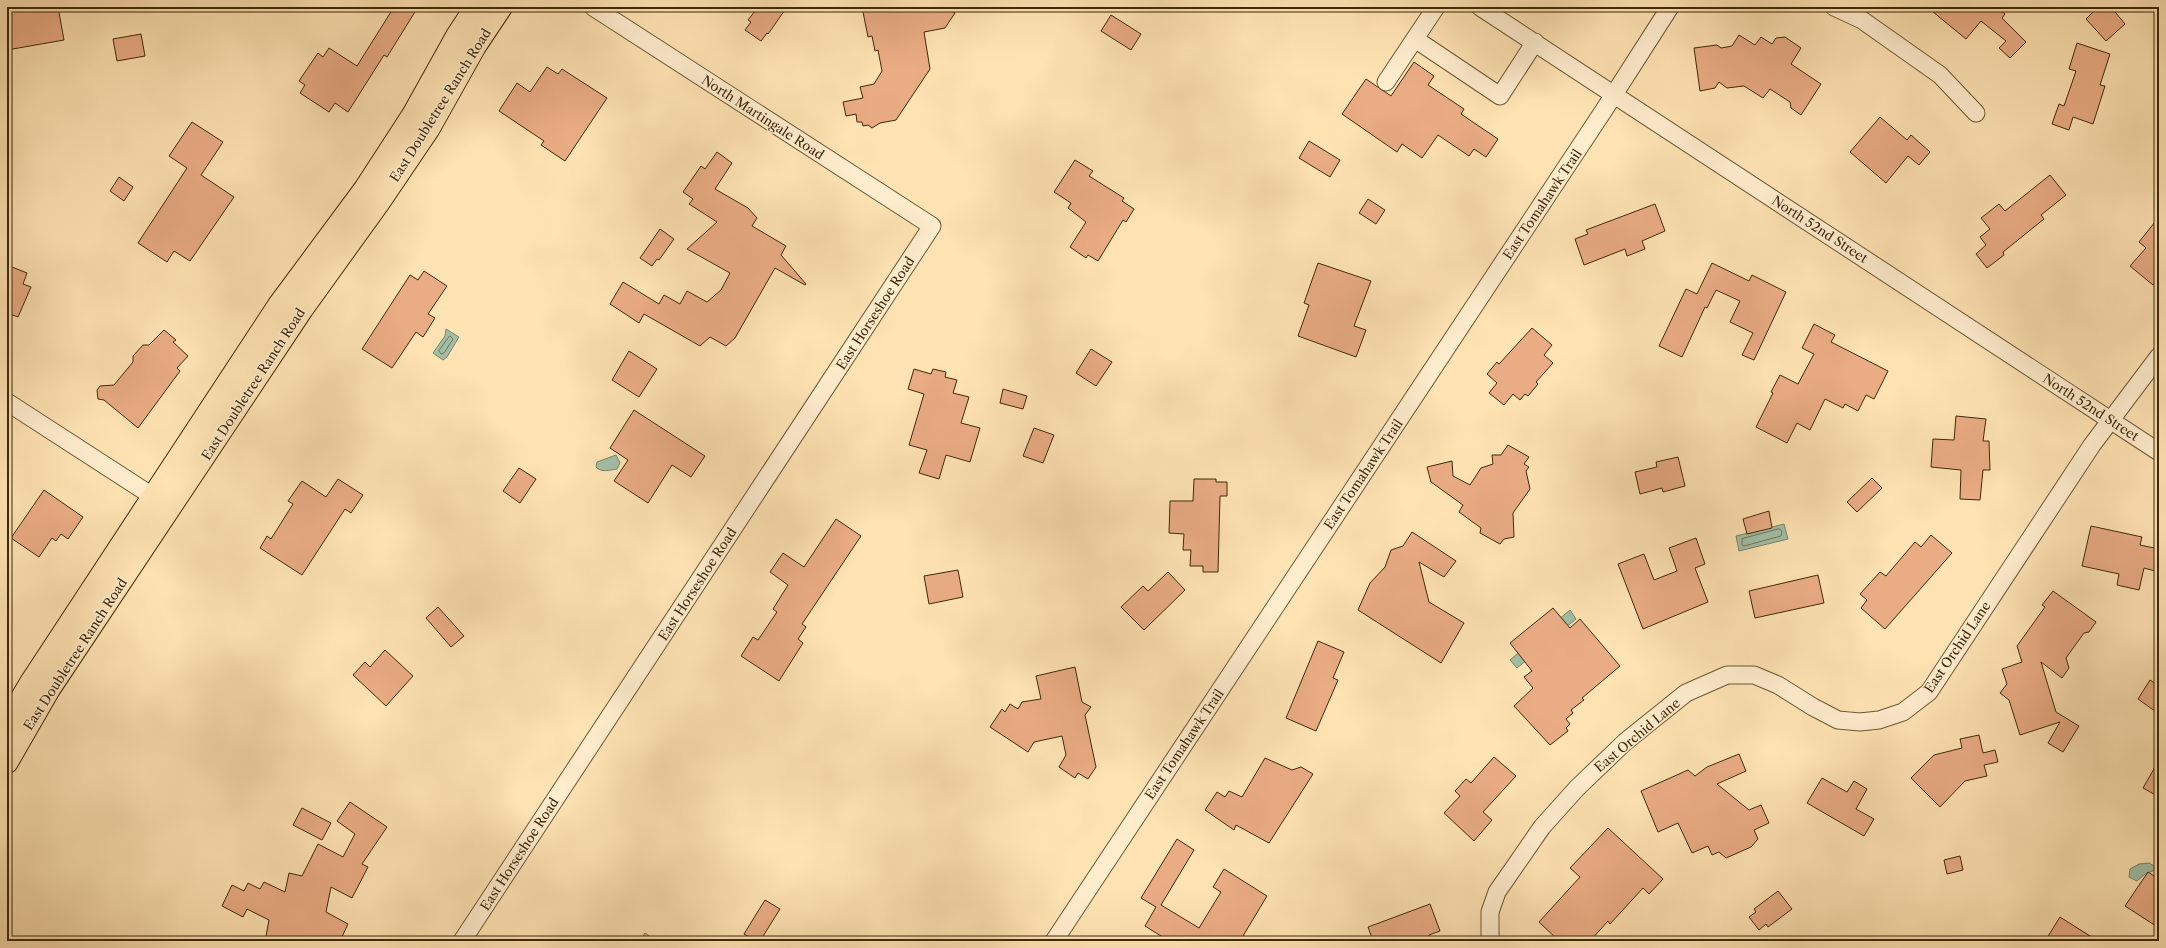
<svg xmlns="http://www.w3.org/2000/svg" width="2166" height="948" font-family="'Libre Caslon Text',serif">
	<rect width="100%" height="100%" fill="#ffe3b3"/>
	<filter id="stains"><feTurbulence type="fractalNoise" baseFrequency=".005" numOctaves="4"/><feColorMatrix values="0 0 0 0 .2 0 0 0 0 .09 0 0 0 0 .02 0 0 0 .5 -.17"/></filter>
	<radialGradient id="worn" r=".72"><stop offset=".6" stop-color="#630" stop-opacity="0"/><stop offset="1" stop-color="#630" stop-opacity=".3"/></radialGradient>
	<path fill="#bfc48e" stroke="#7f764b" d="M645,933L657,941H640Z"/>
	<path fill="#a1bfa7" stroke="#7a8367" d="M446,329L459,337L447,357L443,360L433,353L445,336Z
		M616,455L620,463L617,469C610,470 601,473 596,467L597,462Z
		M1784,524L1788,539L1739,551L1736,536Z
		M1570,610L1576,619L1517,668L1510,660Z
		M2149,863L2156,867L2155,870L2145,874L2137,881L2129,877L2130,869L2139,864Z"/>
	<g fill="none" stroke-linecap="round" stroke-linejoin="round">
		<path stroke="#707458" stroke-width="1" d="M450,336L453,339L444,353L441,354L439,351Z
			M1779,529L1782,531L1781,536L1744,546L1742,545V539Z"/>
	</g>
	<path fill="#eaac85" stroke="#3f2908" d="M7,7H58L64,40L7,50Z
		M394,7H418L387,57L384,55L348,112L335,103L329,112L300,93L305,85L299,81L318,53L323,57L329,48L357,66Z
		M758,7H787L768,34L767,33L761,41L745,30L751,22L748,20Z
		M862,7H899L900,11L921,7H946L955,13L945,28L924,32L930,69L896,120L880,123L872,128L868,125L863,126L862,122H857L856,114L846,116L843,102L863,98L860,87L874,84L882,71L878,50L875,51L872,36L868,37Z
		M1927,7H1997L2005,14L2002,18L2026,42L2010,58L1999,48L2006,41L1981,21L1966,39Z
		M2098,7H2111L2125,24L2106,41L2086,19Z
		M1111,15L1141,34L1131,50L1101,31Z
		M141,34L145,56L117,61L113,39Z
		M1739,35L1755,45L1761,37L1772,44L1776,38L1785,37L1801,48L1791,64L1821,84L1801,115L1791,108L1790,102L1770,89L1763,98L1744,86L1727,88L1719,82L1715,88L1700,91L1694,48L1717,45L1721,48L1732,46Z
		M2077,43L2110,54L2100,85L2105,86L2093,124L2073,117L2069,130L2052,124L2059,104L2064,106L2076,71L2069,69Z
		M1414,62L1434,76L1428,85L1464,109L1461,114L1498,139L1486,157L1474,149L1469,156L1438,135L1422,158L1402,144L1397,152L1342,114L1366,79L1391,96Z
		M547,67L558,74L562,69L607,98L565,161L541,145L544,141L499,111L517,83L530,92Z
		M1880,117L1907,140L1911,135L1930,152L1919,165L1908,156L1886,183L1850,152Z
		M192,122L223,142L201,175L234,197L190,261L174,251L167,262L138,243L187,168L169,156Z
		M1309,141L1340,160L1330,177L1299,158Z
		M717,152L732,163L715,189L748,208L757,218L752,226L786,246L781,255L806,284L805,285L775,268L735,338L726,346L710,337L700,346L644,314L639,323L610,304L623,282L659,304L664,295L680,304L687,291L707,302L721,290L730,273L687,249L717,222L689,204L693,199L683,192L701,166L705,169Z
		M1075,160L1093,171L1089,176L1124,198L1122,201L1134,209L1126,222L1123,220L1098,261L1088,255L1086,258L1070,247L1086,222L1068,208L1071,203L1054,192Z
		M2050,175L2066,195L2041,215L2044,219L2003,252L2004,255L1987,268L1976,254L1986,245L1980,237L1990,229L1981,218L1999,204L2005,211Z
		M119,177L133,187L124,201L110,191Z
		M1368,199L1385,210L1376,224L1359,213Z
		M1655,204L1665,231L1642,241L1645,249L1627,256L1625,249L1584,265L1575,239L1588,234L1586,230Z
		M2159,217V277L2153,285L2130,266L2146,248L2139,242Z
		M660,229L674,239L659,260L657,259L652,266L640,258Z
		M1318,263L1371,281L1354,326L1366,330L1356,357L1298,336L1309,305L1304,303Z
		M1712,263L1749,281L1752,275L1786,292L1754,360L1742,355L1753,333L1730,322L1740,301L1716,290L1707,308L1705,307L1682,357L1659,346L1686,289L1697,294Z
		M7,265L27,273L23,284L31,287L18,317L7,313Z
		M424,271L447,286L428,314L435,318L423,337L416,332L392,368L362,349L410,275L418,280Z
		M1814,324L1835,335L1831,342L1888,371L1874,399L1866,395L1858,411L1845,404L1843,408L1825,399L1810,430L1797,423L1787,443L1756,427L1773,393L1771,392L1780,375L1798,384L1814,354L1802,348Z
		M1532,328L1552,345L1544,355L1553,363L1536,382L1538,384L1528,396L1525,394L1520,400L1513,394L1504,405L1489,393L1497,383L1487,374L1497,362L1499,364Z
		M164,330L176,340L173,342L188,356L177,368L180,371L138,428L104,400L98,399L97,390L100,386L114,385L133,362V356L143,345H149Z
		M1091,349L1112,362L1096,386L1076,373Z
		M629,351L657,369L639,397L612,380Z
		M914,369L931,374L933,369L946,372L945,377L957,380L953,393L969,397L961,423L980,428L970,462L946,455L939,479L919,473L927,450L909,445L924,394L908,389Z
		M1003,389L1027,396L1023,409L1000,403Z
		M634,410L705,456L691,477L672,465L648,503L614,481L628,460L610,448Z
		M1956,416L1986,419L1983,441H1989L1990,470H1983L1980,500L1960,499L1961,470L1931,467L1933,439L1954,440Z
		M1034,428L1054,435L1043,463L1023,456Z
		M1508,445L1529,457L1524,464L1529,467L1526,471L1530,489L1513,513L1514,537L1504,539L1500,544L1480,533L1481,528L1459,512L1463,505L1431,482L1427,467L1452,461L1453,476L1470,485L1481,468L1493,464L1492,455H1501Z
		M1678,457L1685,486L1663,492L1662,488L1640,494L1635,472L1657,467L1656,462Z
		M519,468L536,479L520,503L503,491Z
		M1872,478L1882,488L1857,512L1847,502Z
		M338,479L363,495L351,513L345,509L302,575L260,548L267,536L271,539L293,504L288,501L302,481L326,497Z
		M1194,479H1216V482H1227V496H1220L1218,572H1203V566H1190L1191,550H1183L1184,534L1169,533L1170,501H1193Z
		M44,490L83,517L68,539L61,534L56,541L52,538L39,557L11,538Z
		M1769,511L1772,528L1747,534L1743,519Z
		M836,519L861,536L802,624L806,627L798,639L803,643L779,681L741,656L753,637L758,640L777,612L773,609L788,585L770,572L783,553L804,567Z
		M2091,526L2142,537L2140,545L2159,549V572L2144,568L2139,590L2117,585L2119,574L2082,566Z
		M1412,532L1456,561L1444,577L1419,562L1429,602L1464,623L1441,663L1358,610L1370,583L1385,567L1391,550L1403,546Z
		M1931,535L1952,553L1885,629L1861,608L1867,600L1860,594L1880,572L1886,576L1915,542L1921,547Z
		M1696,538L1705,564L1695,568L1708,602L1643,629L1618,564L1644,554L1654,580L1677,571L1669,548Z
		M958,570L963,597L929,604L924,576Z
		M1168,572L1185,590L1144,630L1121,607L1143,586L1148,591Z
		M1818,575L1824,603L1755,618L1749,591Z
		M2053,591L2096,622L2089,632L2084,633L2066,658L2069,668L2062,678L2041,662L2056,712L2079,726L2063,752L2048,743L2060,722L2020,735L2009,700L2000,693L2007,684L2002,669L2022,662L2017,646L2045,607L2042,605Z
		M438,607L464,636L451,647L426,618Z
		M1553,608L1570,628L1580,619L1620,666L1582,698L1584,700L1571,710L1573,713L1566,719L1570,724L1566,728L1568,731L1550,745L1514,706L1533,688L1524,677L1532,671L1510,643Z
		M1318,641L1344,652L1333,678L1338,680L1316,731L1286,718Z
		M385,650L413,676L386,706L353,675L365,662L370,667Z
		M1075,667L1082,702L1091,707L1085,715L1096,767L1088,779L1078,773L1075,778L1059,767L1066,755L1062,736L1034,742L1028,752L990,727L1002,709L1005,712L1010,704L1018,709L1022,702L1041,699L1036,676Z
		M2150,680L2159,686V714L2138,699Z
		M1979,735L1983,753L1995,750L1998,762L1984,765L1987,776L1965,781L1940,807L1911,778L1934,755L1962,748L1960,739Z
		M1739,754L1746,771L1717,784L1749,810L1761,805L1769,823L1754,830L1758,839L1751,847L1726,858L1719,852L1712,855L1708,846L1692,853L1678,823L1658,832L1641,791L1688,770L1695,776L1707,767Z
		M1494,757L1516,776L1483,812L1492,820L1474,841L1444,813L1460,796L1455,791L1466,779L1471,783Z
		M1265,758L1292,770L1301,767L1313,774L1269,843L1236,825L1234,830L1205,810L1217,792L1225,797L1229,791L1242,797Z
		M2159,760V797L2143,788Z
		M1822,778L1847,792L1854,781L1867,789L1856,809L1874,819L1864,836L1807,803Z
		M350,802L387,827L362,864L368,867L352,898L331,887L326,912L348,924L340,941H276L266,936L269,920L247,909L243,917L222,906L232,885L244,891L248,883L260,889L264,882L285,892L289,873L302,876L318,844L343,857L355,834L337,821Z
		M302,808L331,823L322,840L293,825Z
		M1608,828L1663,879L1649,894L1643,888L1610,924L1608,921L1590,941H1559L1539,922L1580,877L1570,868Z
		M1177,839L1194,850L1161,905L1199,928L1221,892L1213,887L1224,869L1267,896L1240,941H1169L1145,926L1156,907L1141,898Z
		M1960,856L1963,870L1947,874L1944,860Z
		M2148,872L2159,879V928L2125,906Z
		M1778,891L1792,909L1768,927L1766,924L1759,930L1749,917L1756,912L1754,909Z
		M765,900L780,909L760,941H756L744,934Z
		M1430,904L1440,931L1429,935L1431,941H1373L1368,927Z
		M2060,917L2098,941H2045Z"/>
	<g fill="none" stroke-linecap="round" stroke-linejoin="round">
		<g stroke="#6f5833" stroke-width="19">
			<path id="minor" d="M1480,7L2159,452
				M1834,7L1862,20L1940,75L1976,113
				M1415,39L1500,96L1535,42
				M1386,82L1436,7
				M7,402L163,503
				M462,941L932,226L593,7
				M1054,941L1604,110L1670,7
				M1492,941L1490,937V912L1497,892L1542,827L1577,788L1625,742L1686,693L1727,675H1754L1778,685L1813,707L1838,720L1860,722L1879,720L1903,712L1929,692L2092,445L2159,356"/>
		</g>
		<g stroke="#3f2908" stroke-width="24">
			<path id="major" d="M7,723L32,681L279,305L365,189L413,115L457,36L476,7
				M7,762L49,689L302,309L379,202L429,128L475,46L501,7"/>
		</g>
		<use href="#minor" stroke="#ffedce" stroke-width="17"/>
		<use href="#major" stroke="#ffe3b3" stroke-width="22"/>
	</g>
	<g text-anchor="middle" stroke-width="3" stroke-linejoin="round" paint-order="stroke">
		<g font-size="13" fill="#3f2908" stroke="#ffedce">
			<text transform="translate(440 105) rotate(-58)" y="5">East Doubletree Ranch Road</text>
			<text transform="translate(763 117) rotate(33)" y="5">North Martingale Road</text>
			<text transform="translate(1542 204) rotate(-56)" y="5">East Tomahawk Trail</text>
			<text transform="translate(1820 229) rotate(33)" y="5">North 52nd Street</text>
			<text transform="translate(875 313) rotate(-57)" y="5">East Horseshoe Road</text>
			<text transform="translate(253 384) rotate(-57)" y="5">East Doubletree Ranch Road</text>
			<text transform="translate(2091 407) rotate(33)" y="5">North 52nd Street</text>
			<text transform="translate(1363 474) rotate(-56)" y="5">East Tomahawk Trail</text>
			<text transform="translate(697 584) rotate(-57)" y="5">East Horseshoe Road</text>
			<text transform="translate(1957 647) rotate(-56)" y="5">East Orchid Lane</text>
			<text transform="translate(75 654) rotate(-57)" y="5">East Doubletree Ranch Road</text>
			<text transform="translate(1637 735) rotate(-40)" y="5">East Orchid Lane</text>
			<text transform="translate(1184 744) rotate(-56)" y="5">East Tomahawk Trail</text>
			<text transform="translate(519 854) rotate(-57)" y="5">East Horseshoe Road</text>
		</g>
	</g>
	<rect width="2166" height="948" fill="none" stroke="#ffe3b3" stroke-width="24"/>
	<rect x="8" y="8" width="2150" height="932" fill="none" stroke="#3f2908" stroke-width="2"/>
	<rect x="12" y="12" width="2142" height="924" fill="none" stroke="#3f2908"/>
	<rect width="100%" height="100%" filter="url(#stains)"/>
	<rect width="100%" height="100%" fill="url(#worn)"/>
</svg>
